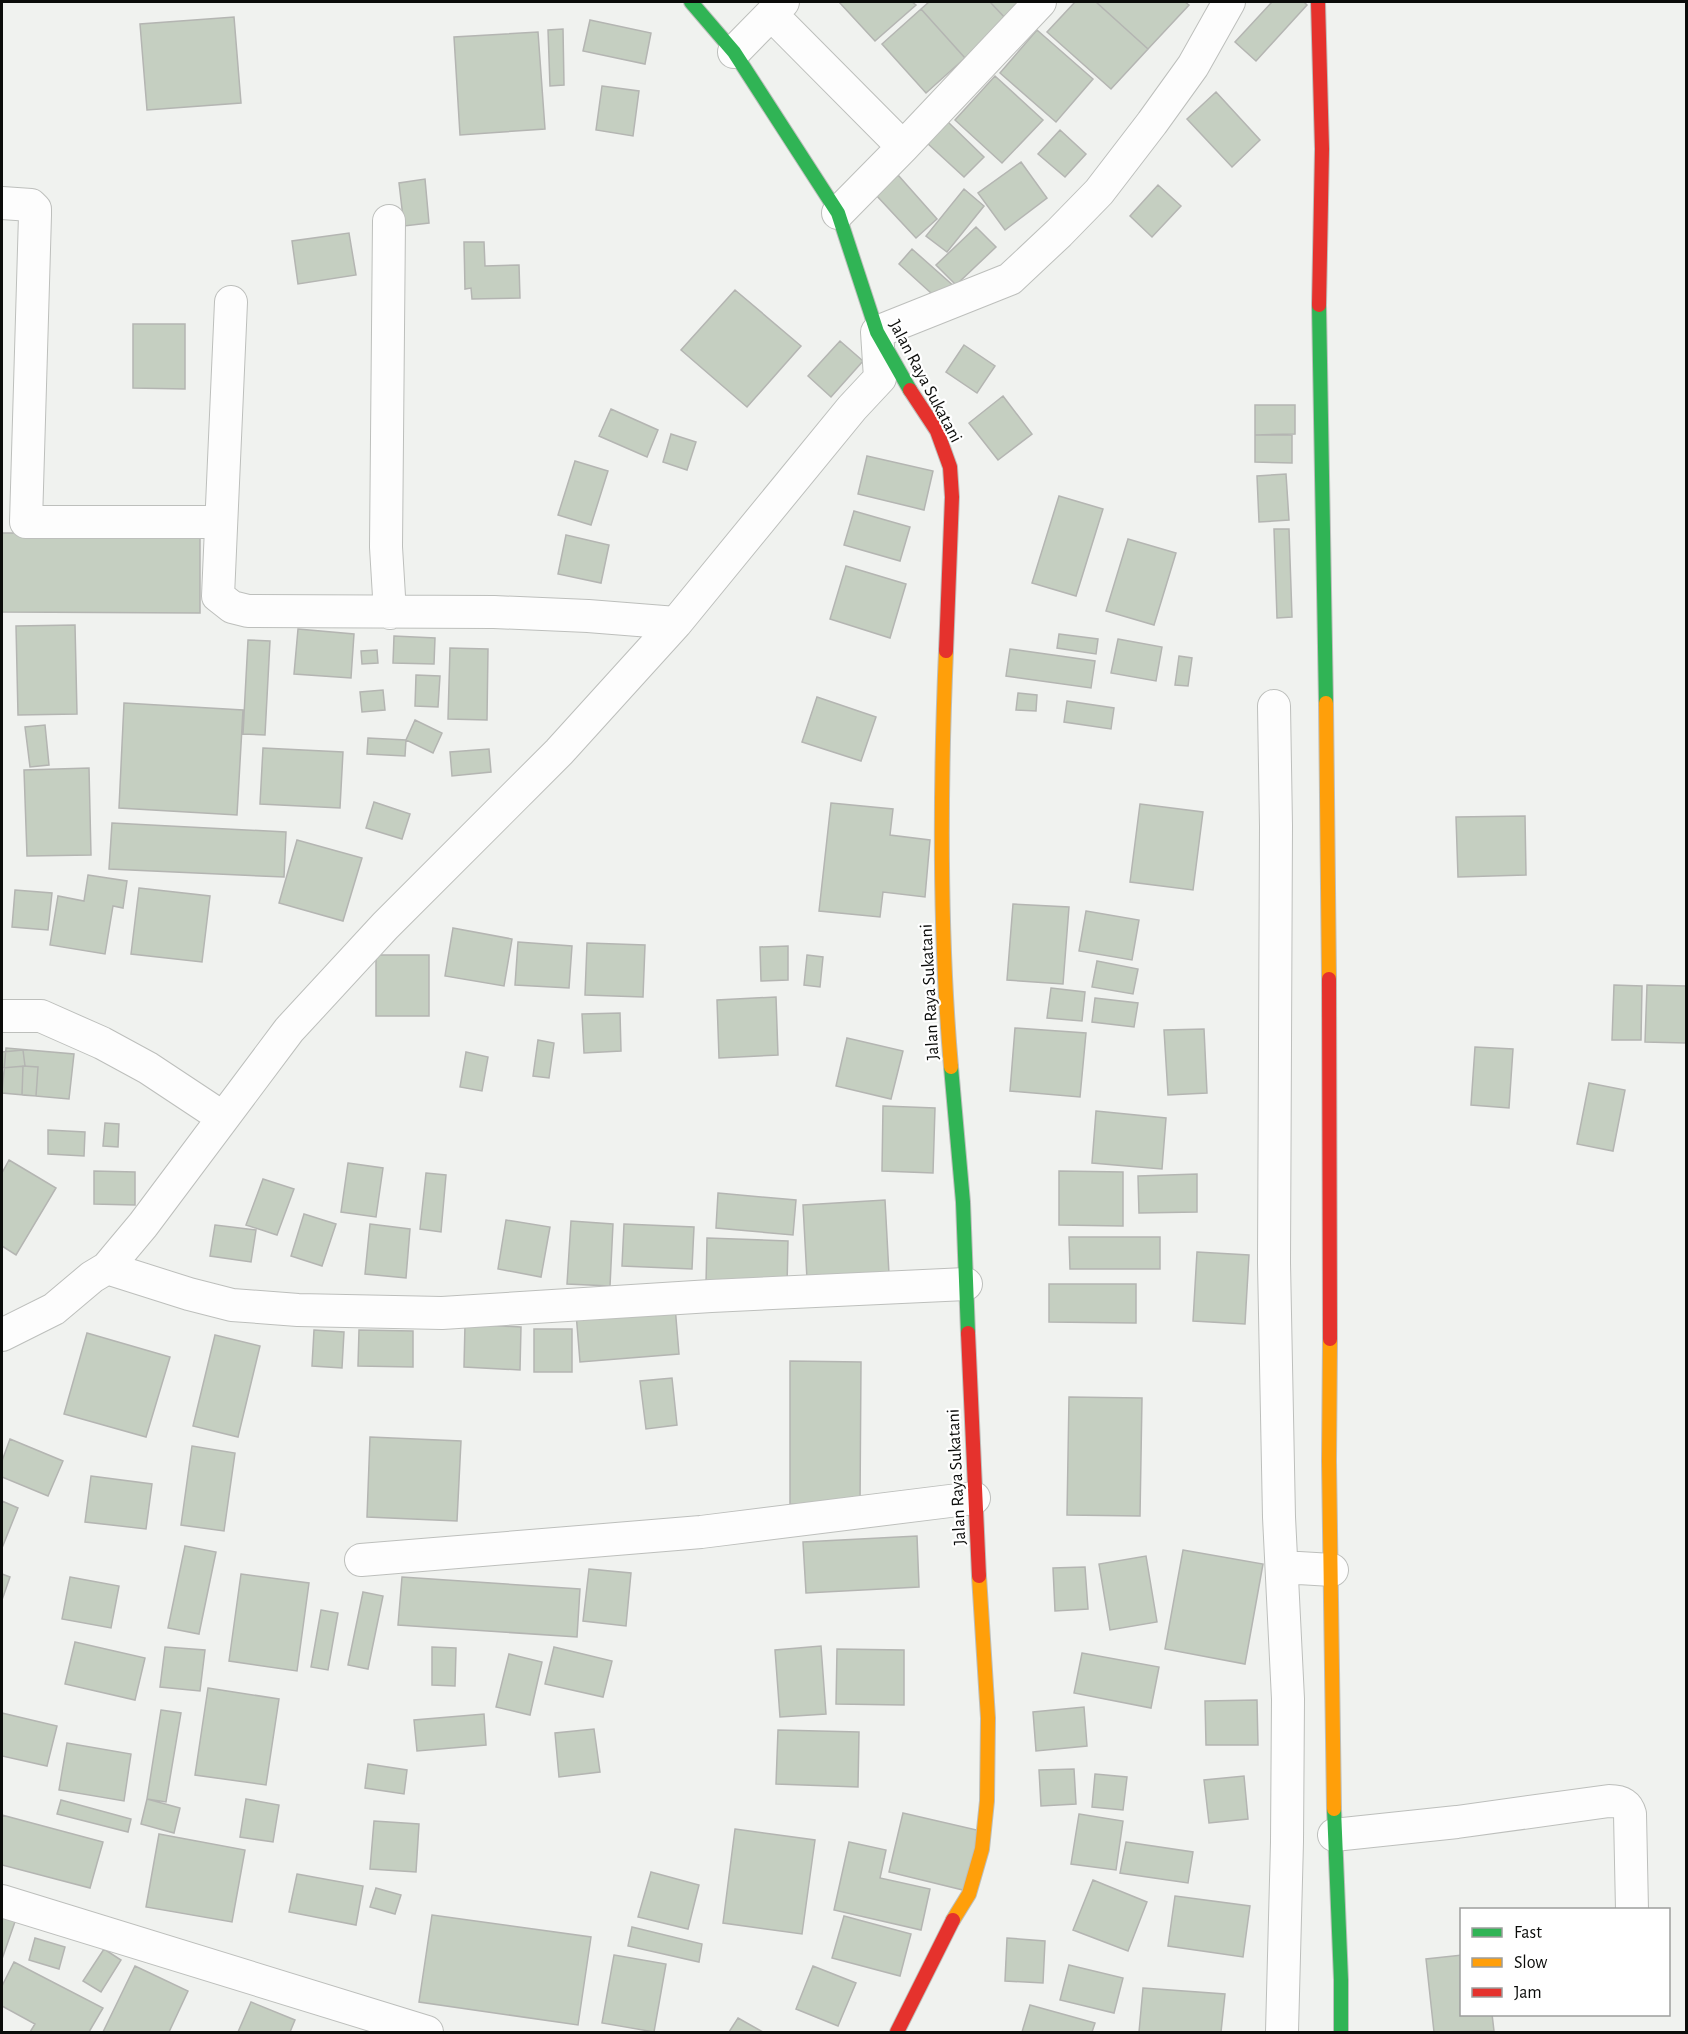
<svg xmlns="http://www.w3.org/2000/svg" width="1688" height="2034" font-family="'Alegreya Sans',sans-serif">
	<rect width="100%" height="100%" fill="#f0f2ef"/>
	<path fill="#c5cfc1" stroke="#b4b5b2" stroke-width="1.5" d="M839,2H912L916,5L875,41Z
		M929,2H990L1007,20L965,58L921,9Z
		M990,2H1028L1007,20Z
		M1075,2H1096L1148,49L1111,89L1047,32Z
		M1096,2H1185L1189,5L1148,49Z
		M1272,2H1304L1307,5L1256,61L1235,42Z
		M921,9L965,58L926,93L882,44Z
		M234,17L241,103L147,110L140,24Z
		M590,20L651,33L645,64L583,51Z
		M563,29L564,85L550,86L548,30Z
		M1037,30L1093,79L1056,122L1000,73Z
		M538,32L545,129L460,135L454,37Z
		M995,76L1043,120L1002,163L955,120Z
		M602,86L639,91L633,136L596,130Z
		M1216,92L1260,140L1232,167L1187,119Z
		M947,121L984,157L964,177L926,142Z
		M1060,130L1086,154L1065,177L1038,154Z
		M1021,162L1047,198L1005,230L978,193Z
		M898,175L937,219L916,238L876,195Z
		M425,179L429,223L404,226L399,183Z
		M1158,185L1181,206L1152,237L1130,216Z
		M964,189L984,206L947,252L926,236Z
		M976,227L996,247L956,285L936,265Z
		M349,233L356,275L298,284L292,241Z
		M464,242H484L485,266L519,265L520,298L472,299L471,288L465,289Z
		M912,249L956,288L942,303L899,264Z
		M735,290L801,346L747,407L681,350Z
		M133,324H185V389L133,388Z
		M840,341L863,361L831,397L808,376Z
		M964,345L995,366L977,393L946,372Z
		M1003,396L1032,434L998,460L969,423Z
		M1255,405H1295V434L1255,435Z
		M611,409L658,430L647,457L599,436Z
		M671,434L696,442L687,470L663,462Z
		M1255,435H1292V463L1255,462Z
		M867,456L933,471L924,510L858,494Z
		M575,461L608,471L591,525L558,515Z
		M1286,474L1289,520L1259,522L1257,476Z
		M1059,496L1103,509L1076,596L1032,583Z
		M854,511L910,527L900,561L844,545Z
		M1274,529H1289L1292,617L1277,618Z
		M2,533H200V613L2,612Z
		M566,535L609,545L601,583L558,574Z
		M1128,539L1176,553L1154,625L1106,611Z
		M846,566L906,584L890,638L830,619Z
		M75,625L77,714L18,715L16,626Z
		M298,629L354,634L351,678L294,674Z
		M1059,634L1098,639L1096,654L1057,648Z
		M394,636L435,638L434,664L393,663Z
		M1118,639L1162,647L1156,681L1111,673Z
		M248,640L270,641L265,735L243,734Z
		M450,648L488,649L487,720L448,719Z
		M1010,649L1095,661L1091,688L1006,676Z
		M377,650L378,663L362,664L361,651Z
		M1179,656L1192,658L1188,686L1175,685Z
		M416,675L440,676L438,707L415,706Z
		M383,690L385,710L362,712L360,692Z
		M1018,693L1037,695L1036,711L1016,710Z
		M817,697L876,717L861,761L802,742Z
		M1067,701L1114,708L1111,729L1064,722Z
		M124,703L243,710L237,815L119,808Z
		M415,720L442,733L433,753L406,740Z
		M45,725L49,765L30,767L25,727Z
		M368,738L406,740L405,756L367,754Z
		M263,748L343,752L340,808L260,804Z
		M489,749L491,772L452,776L450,752Z
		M89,768L91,855L27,856L24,770Z
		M374,802L410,814L402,839L366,828Z
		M831,803L893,809L890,835L930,840L925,897L883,892L880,917L819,911Z
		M1140,804L1203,812L1193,890L1130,882Z
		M1525,816L1526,875L1458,877L1456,817Z
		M112,823L286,832L284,877L109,869Z
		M297,840L362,858L343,921L279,903Z
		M88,875L127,881L123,908L113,906L105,954L50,945L58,896L84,901Z
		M139,888L210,896L202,962L131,954Z
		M15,890L52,893L48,930L12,927Z
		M1013,904L1069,907L1063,984L1007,980Z
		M1086,911L1139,920L1132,960L1079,951Z
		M453,928L512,939L504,986L445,976Z
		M518,942L572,946L569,988L515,985Z
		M587,943L645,945L643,997L585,995Z
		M788,946V980L761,981L760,947Z
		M376,955H429V1016H376Z
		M807,955L823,957L820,987L804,985Z
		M1097,961L1138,969L1133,994L1092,987Z
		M1614,985L1642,986L1641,1040H1612Z
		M1647,985L1686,986V1043L1645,1042Z
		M1051,988L1085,992L1082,1021L1047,1018Z
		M776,997L778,1055L719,1058L717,1000Z
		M1095,998L1138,1003L1134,1027L1092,1022Z
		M620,1013L621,1051L584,1053L582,1014Z
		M1015,1028L1086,1033L1080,1097L1010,1091Z
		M1204,1029L1207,1093L1168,1095L1164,1030Z
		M847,1038L903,1051L891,1099L836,1086Z
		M538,1040L554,1043L549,1078L533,1076Z
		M1475,1047L1513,1049L1509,1108L1471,1105Z
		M6,1048L74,1054L69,1099L2,1093Z
		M23,1050L25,1066L2,1068V1052Z
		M466,1052L488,1057L482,1091L460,1087Z
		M23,1066L38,1067L36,1096L22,1095Z
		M1589,1083L1625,1090L1613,1151L1577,1144Z
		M883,1106L935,1108L933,1173L882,1171Z
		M1096,1111L1166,1118L1162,1169L1092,1163Z
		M105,1123L119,1124L118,1147L103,1146Z
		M48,1130L85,1132L84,1156L48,1154Z
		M9,1160L56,1188L16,1255L2,1246V1173Z
		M348,1163L383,1168L376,1217L341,1212Z
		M94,1171L135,1172V1205L94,1204Z
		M1059,1171L1123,1172V1226L1059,1225Z
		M426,1173L446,1175L441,1232L420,1229Z
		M1197,1174V1212L1139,1213L1138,1176Z
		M263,1179L294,1189L277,1235L246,1225Z
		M718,1193L796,1200L793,1235L716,1228Z
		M885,1200L889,1274L807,1279L803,1205Z
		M304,1214L336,1224L322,1266L291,1256Z
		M506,1220L550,1227L541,1277L498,1269Z
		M571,1221L613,1224L610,1286L567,1284Z
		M370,1224L410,1229L406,1278L365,1274Z
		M624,1224L694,1227L692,1269L622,1266Z
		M215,1225L256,1230L251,1262L210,1256Z
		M1069,1237H1160V1269H1070Z
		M707,1238L788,1241L787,1286L706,1284Z
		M1197,1252L1249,1255L1245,1324L1193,1321Z
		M1049,1284H1136V1323L1049,1322Z
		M675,1306L679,1354L580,1362L576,1313Z
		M465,1324L521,1327L520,1370L464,1367Z
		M534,1329H572V1372H534Z
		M314,1330L344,1332L342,1368L312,1366Z
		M359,1330L413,1331V1367L358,1366Z
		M87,1333L170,1357L146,1437L64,1414Z
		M215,1335L260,1346L238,1437L193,1426Z
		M790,1361L861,1362L860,1505L790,1504Z
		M672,1378L677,1425L646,1429L640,1381Z
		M1069,1397L1142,1398L1140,1516L1067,1515Z
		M370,1437L461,1441L457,1521L367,1517Z
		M10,1439L63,1461L48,1496L2,1477V1461Z
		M192,1446L235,1453L224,1531L181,1525Z
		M91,1476L152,1484L146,1529L85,1522Z
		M2,1501L18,1508L2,1548Z
		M917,1536L919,1587L806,1593L803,1542Z
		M185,1546L216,1552L199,1634L168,1628Z
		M1183,1550L1263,1564L1245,1664L1165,1649Z
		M1146,1556L1157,1622L1110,1630L1099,1564Z
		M1085,1567L1088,1609L1055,1611L1053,1568Z
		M589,1569L631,1573L626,1626L583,1621Z
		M2,1574L10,1577L2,1600Z
		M241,1574L309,1583L297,1671L229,1661Z
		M70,1577L119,1586L111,1628L62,1619Z
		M402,1577L580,1589L577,1637L398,1625Z
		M363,1592L383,1596L368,1669L348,1665Z
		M321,1610L338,1613L328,1670L311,1667Z
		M75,1642L145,1658L135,1700L65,1684Z
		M821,1646L826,1714L780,1717L775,1650Z
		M165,1647L205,1650L200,1691L160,1687Z
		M432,1647L456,1648L455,1686L432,1685Z
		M554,1647L612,1661L603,1697L545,1684Z
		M837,1649L904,1650V1705L836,1704Z
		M1082,1653L1159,1667L1151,1708L1074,1693Z
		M509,1654L542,1662L530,1715L496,1707Z
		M208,1688L279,1699L266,1785L195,1775Z
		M1257,1700L1258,1745H1206L1205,1701Z
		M1084,1707L1087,1746L1036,1751L1033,1712Z
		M161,1710L181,1713L166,1802L147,1799Z
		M2,1713L57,1726L47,1766L2,1756Z
		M484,1714L486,1745L417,1751L414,1720Z
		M594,1729L600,1772L559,1777L555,1733Z
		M778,1730L859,1732L858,1787L776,1784Z
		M67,1743L131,1754L124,1801L59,1790Z
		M368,1764L407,1770L404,1794L365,1788Z
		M1074,1769L1076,1804L1041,1806L1039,1770Z
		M1095,1774L1127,1777L1123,1810L1092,1807Z
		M1244,1776L1248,1819L1209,1823L1204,1780Z
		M147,1799L180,1808L174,1833L141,1824Z
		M246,1799L279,1805L273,1842L240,1837Z
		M61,1800L131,1819L128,1832L57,1814Z
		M903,1813L981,1831L967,1891L889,1872Z
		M1079,1814L1123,1821L1116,1870L1071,1864Z
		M2,1815L103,1842L90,1888L2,1865Z
		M374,1821L419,1824L416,1872L370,1869Z
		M735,1829L815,1840L802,1934L723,1923Z
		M159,1834L245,1850L232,1922L146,1907Z
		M849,1842L886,1850L880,1878L930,1889L921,1930L834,1910Z
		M1126,1842L1193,1852L1188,1883L1120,1873Z
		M651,1872L699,1885L688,1929L638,1917Z
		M297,1874L363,1886L356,1925L289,1912Z
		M1093,1880L1147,1902L1128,1951L1073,1930Z
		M376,1888L401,1895L395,1914L370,1907Z
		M1175,1896L1250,1906L1243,1957L1168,1946Z
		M2,1911L17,1916L2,1959Z
		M432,1915L591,1937L578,2025L419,2002Z
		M844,1916L911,1934L900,1976L832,1958Z
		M632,1927L702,1944L699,1962L628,1946Z
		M35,1938L65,1947L59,1969L29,1960Z
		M1007,1938L1045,1941L1043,1983L1005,1981Z
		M104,1949L121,1960L101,1992L83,1981Z
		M614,1955L666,1964L654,2032L602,2023Z
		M1462,1955V2014H1492L1494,2031L1434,2032L1426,1959Z
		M14,1962L103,2008L89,2032H30L35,2024L2,2006V1986Z
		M1069,1965L1123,1978L1114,2013L1060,2000Z
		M135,1966L188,1991L169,2032H103Z
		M813,1966L856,1983L838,2026L796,2009Z
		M1143,1988L1225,1994L1221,2032H1139Z
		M251,2002L295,2020L290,2032H238Z
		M1030,2005L1095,2023L1092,2032H1022Z
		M738,2018L763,2032H729Z"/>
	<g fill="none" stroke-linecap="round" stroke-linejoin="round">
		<g stroke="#bdbfbc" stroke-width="34">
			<path id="street" d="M771,14L903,147
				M734,52L783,2
				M2,203L31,205L35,209V215L26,522H221
				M838,213L903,147L1040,2
				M389,221L386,547L390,613
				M231,302L218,596L232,607L248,611L494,612L588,616L676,623
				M1274,706L1276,826L1274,1263L1279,1517L1288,1699L1287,1842L1282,2032
				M2,1016H41L102,1043L148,1068L222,1117
				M107,1268L189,1294L232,1305L298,1310L442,1313L711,1296L966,1284
				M2,1335L54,1309L92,1277L107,1268L143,1225L289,1030L385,926L559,752L676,623L852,408L880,378L877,332L1010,279L1059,233L1099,192L1152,123L1193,66L1229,2
				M361,1560L701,1532L974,1498
				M1282,1567L1332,1570
				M1334,1835L1457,1822L1609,1801C1620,1801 1627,1803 1630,1814L1632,1910
				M2,1901L427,2032"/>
		</g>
		<g stroke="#bdbfbc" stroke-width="16">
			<path id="fast" d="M691,2L734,52L838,213L877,332L910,390
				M1319,305L1326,703
				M951,1067L963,1202L968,1333
				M1334,1809L1341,1980V2032"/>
		</g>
		<g stroke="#bdbfbc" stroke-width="16">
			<path id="slow" d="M946,651C940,790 939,929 951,1067
				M1326,703L1329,979
				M1330,1339L1329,1461L1334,1809
				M953,1920L969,1894L982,1849L987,1801L988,1718L979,1576"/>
		</g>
		<g stroke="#bdbfbc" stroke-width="16">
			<path id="jam" d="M1318,2L1322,149L1319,305
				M910,390L937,431L950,467L952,497L946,651
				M1329,979L1330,1339
				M968,1333L979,1576
				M897,2032L953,1920"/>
		</g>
		<use href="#street" stroke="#fdfdfd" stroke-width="32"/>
		<use href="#fast" stroke="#30b455" stroke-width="14"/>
		<use href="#slow" stroke="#ff9f0a" stroke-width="14"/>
		<use href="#jam" stroke="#e5322d" stroke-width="14"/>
	</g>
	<g text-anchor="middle" stroke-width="4.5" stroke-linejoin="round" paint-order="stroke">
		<g font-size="18" fill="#0b0c0a" stroke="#fff">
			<text transform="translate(926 381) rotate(62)" y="6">Jalan Raya Sukatani</text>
			<text transform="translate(929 992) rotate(-93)" y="6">Jalan Raya Sukatani</text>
			<text transform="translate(956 1477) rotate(-93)" y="6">Jalan Raya Sukatani</text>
		</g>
	</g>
	<rect width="1688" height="2034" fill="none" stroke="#0b0c0a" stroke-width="6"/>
	<rect x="1460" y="1908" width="210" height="108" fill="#ffffff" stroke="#9d9e9d" stroke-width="1.5"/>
	<rect x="1472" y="1928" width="30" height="9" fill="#30b455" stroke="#9d9e9d" stroke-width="1.5"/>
	<text x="1514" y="1938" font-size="18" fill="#0b0c0a">Fast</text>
	<rect x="1472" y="1958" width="30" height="9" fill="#ff9f0a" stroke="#9d9e9d" stroke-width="1.5"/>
	<text x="1514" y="1968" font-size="18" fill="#0b0c0a">Slow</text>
	<rect x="1472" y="1988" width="30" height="9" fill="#e5322d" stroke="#9d9e9d" stroke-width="1.5"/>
	<text x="1514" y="1998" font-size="18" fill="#0b0c0a">Jam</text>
</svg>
